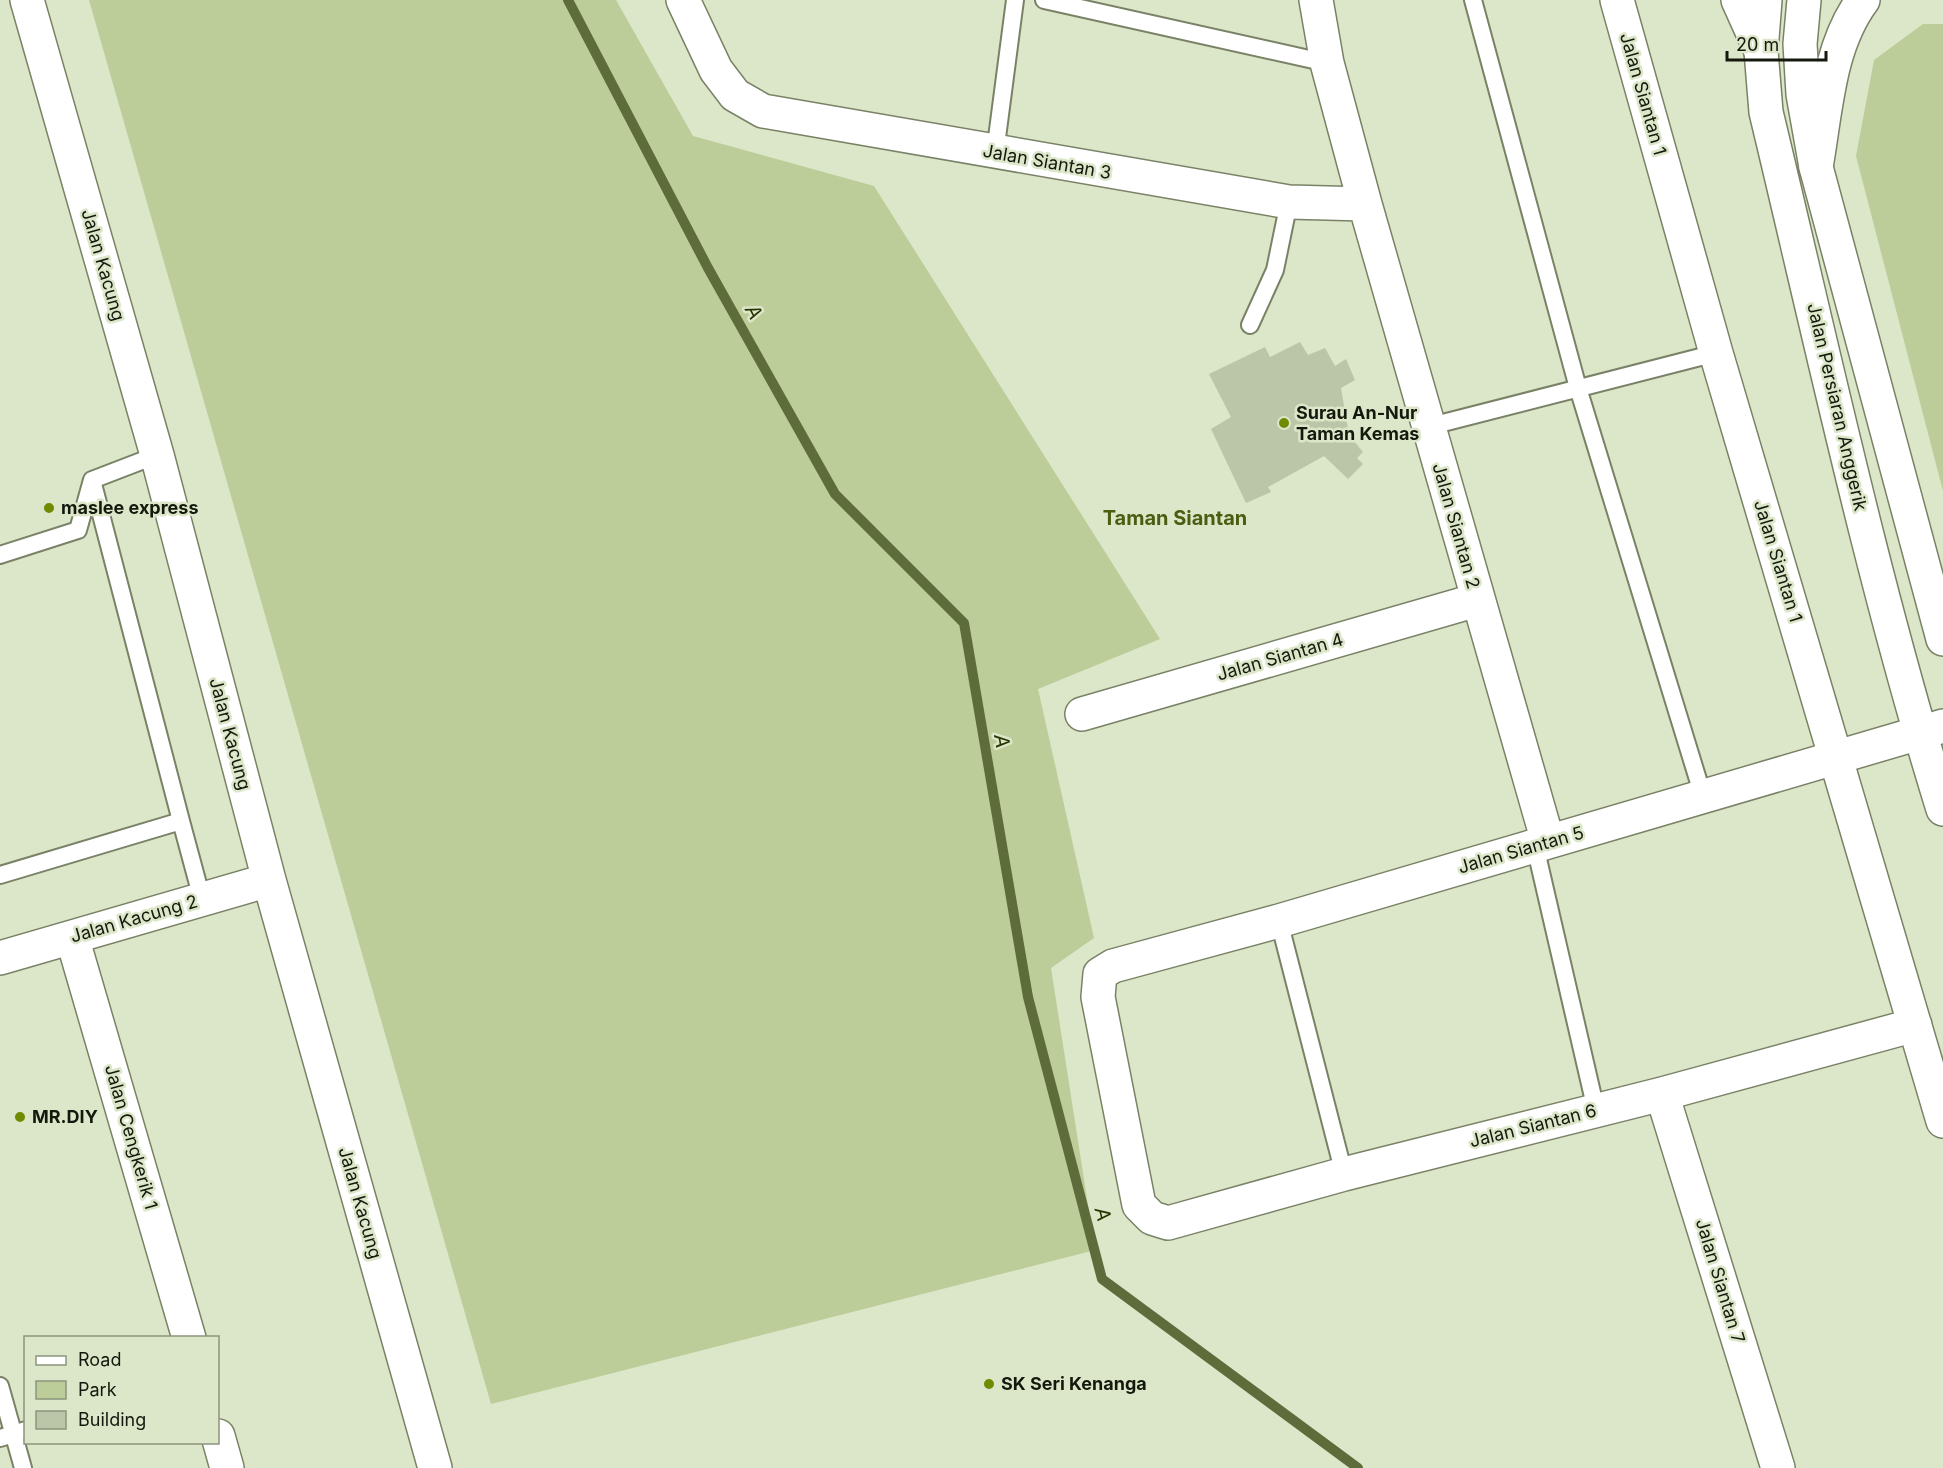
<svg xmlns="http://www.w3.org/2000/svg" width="1943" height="1468" font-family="Inter,sans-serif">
	<rect width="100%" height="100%" fill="#dce6c8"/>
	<path fill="#bccd99" d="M89,0H616L693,136L874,186L1160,639L1038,689L1094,938L1051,968L1095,1250L491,1404Z
		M1923,24H1943V491L1856,156L1874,60Z"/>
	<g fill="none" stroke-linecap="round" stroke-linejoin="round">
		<path stroke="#5e6c3b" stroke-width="10" d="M568,0L708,268L835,494L964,623L1028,997L1102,1279L1358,1468"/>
	</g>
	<path fill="#bbc5a8" d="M1300,342L1308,355L1325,348L1335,366L1346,359L1355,380L1341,388L1349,435L1363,452L1357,458L1363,464L1348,479L1324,456L1268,487L1271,492L1246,503L1211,429L1231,417L1209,374L1265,347L1270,357Z"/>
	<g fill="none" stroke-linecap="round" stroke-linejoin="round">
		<g stroke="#798266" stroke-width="20">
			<path id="service" d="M1044,0L1327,63
				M1473,0L1578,388L1703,796
				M995,153L1015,0
				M1250,325L1275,270L1289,202
				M1427,427L1716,353
				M0,555L78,530L92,480L157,455
				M181,821L202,899
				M1535,846L1596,1110
				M0,875L181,821L92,480
				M1279,921L1344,1174
				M0,1386L23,1468
				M0,1438L26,1430"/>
		</g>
		<g stroke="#798266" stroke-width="36">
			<path id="minor" d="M27,0L157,455L269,880L435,1468
				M683,0L716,70L735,95L763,111L1289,202L1365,204
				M1316,0L1327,63L1365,204L1548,842
				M1617,0L1716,353L1943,1121
				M1082,714L1477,600
				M72,937L189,1338
				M0,958L269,880
				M1915,1025L1662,1094L1344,1174L1168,1223L1152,1218L1139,1205L1098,997L1100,974L1113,966L1279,921L1943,726
				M1662,1094L1778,1468
				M218,1436L227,1468"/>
		</g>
		<g stroke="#798266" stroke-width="36">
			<path id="tertiary" d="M1765,0L1761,51L1766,112C1822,345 1872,580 1943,809
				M1804,0L1800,44L1803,94L1816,167L1943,639"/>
		</g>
		<g stroke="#798266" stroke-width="36">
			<path id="primary" d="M1738,0L1761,51
				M1816,167C1826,111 1828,47 1863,0"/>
		</g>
		<use href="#service" stroke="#fff" stroke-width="16"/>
		<use href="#minor" stroke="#fff" stroke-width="33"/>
		<use href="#tertiary" stroke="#fff" stroke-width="33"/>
		<use href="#primary" stroke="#fff" stroke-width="33"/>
	</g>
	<g fill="#708b02" stroke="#dce6c8" stroke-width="2">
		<circle cx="1284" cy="423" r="6"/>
		<circle cx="49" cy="508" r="6"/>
		<circle cx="20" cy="1117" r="6"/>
		<circle cx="989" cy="1384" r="6"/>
	</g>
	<g text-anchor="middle" stroke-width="5" stroke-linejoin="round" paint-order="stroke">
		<g font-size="18" fill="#14180d" stroke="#dce6c8">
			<text transform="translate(1643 94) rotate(74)" y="6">Jalan Siantan 1</text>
			<text transform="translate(1047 162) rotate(10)" y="6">Jalan Siantan 3</text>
			<text transform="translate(103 265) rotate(74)" y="6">Jalan Kacung</text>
			<text transform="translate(1837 407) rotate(77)" y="6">Jalan Persiaran Anggerik</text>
			<text transform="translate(1456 526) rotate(74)" y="6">Jalan Siantan 2</text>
			<text transform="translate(1778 561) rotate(73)" y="6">Jalan Siantan 1</text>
			<text transform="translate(1280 657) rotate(-16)" y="6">Jalan Siantan 4</text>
			<text transform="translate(230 734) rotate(75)" y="6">Jalan Kacung</text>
			<text transform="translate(1521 850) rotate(-16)" y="6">Jalan Siantan 5</text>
			<text transform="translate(134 919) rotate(-16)" y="6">Jalan Kacung 2</text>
			<text transform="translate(1533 1126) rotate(-14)" y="6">Jalan Siantan 6</text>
			<text transform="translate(131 1137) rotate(74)" y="6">Jalan Cengkerik 1</text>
			<text transform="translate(360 1203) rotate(74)" y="6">Jalan Kacung</text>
			<text transform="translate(1720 1281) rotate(73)" y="6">Jalan Siantan 7</text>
		</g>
		<g font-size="18" font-weight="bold" fill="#14180d" stroke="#dce6c8" text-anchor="start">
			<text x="1296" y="419">Surau An-Nur<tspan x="1296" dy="21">Taman Kemas</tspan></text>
			<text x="61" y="514">maslee express</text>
			<text x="32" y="1123">MR.DIY</text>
			<text x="1001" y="1390">SK Seri Kenanga</text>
		</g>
		<g font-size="20" font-style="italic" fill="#283400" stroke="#dce6c8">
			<text transform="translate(754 312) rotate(61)" y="7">A</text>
			<text transform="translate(1002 741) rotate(80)" y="7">A</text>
			<text transform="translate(1103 1214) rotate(75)" y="7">A</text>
		</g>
		<g font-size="20" font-weight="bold" fill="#4b5d11" stroke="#dce6c8">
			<text x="1175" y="525">Taman Siantan</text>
		</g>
	</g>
	<rect x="24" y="1336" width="195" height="108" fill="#dce6c8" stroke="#8c947d" stroke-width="1.5"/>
	<rect x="36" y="1356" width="30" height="9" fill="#ffffff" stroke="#8c947d" stroke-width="1.5"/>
	<text x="78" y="1366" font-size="18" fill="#14180d">Road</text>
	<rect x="36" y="1381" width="30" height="18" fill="#bccd99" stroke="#8c947d" stroke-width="1.5"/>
	<text x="78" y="1396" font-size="18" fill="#14180d">Park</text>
	<rect x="36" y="1411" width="30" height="18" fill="#bbc5a8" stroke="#8c947d" stroke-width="1.5"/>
	<text x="78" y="1426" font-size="18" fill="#14180d">Building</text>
	<path d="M1727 51v9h99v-9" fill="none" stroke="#14180d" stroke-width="3"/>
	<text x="1736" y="51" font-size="18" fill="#14180d" stroke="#dce6c8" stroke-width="4.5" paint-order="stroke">20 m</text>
</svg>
